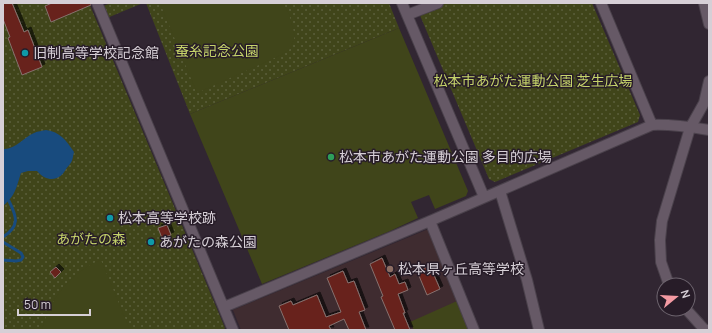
<svg xmlns="http://www.w3.org/2000/svg" width="712" height="333" font-family="Manrope,'Noto Sans JP',sans-serif">
	<defs>
		<pattern id="park-dots" width="8" height="8" patternUnits="userSpaceOnUse"><rect width="8" height="8" fill="#40451a"/><path d="M2 2h.1M6 6h.1" fill="none" stroke="#5b5f3b" stroke-width="1.8" stroke-linecap="round"/></pattern>
		<filter id="shadow"><feDropShadow dx="3" dy="-3" stdDeviation="0" flood-color="#0009"/></filter>
	</defs>
	<rect width="100%" height="100%" fill="#312632"/>
	<path fill="#3f2c30" d="M431,228L472,330H241L233,310Z"/>
	<path fill="url(#park-dots)" d="M3,3H89L225,328L223,330H3Z
		M111,3H143L107,18L103,6Z
		M146,3H389L399,28L190,114Z
		M445,3H592L640,115L638,122L495,182L489,179L419,13Z"/>
	<path fill="#40451a" d="M160,3H283L289,14L295,36L290,49L281,55L197,93Z
		M399,28L468,191L466,196L435,209L429,195L411,202L418,218L390,231L262,284L190,114Z
		M101,260L130,330H42C48,305 63,283 84,269C89,265 95,262 101,260Z
		M457,301L470,330H414L410,322Z"/>
	<path fill="#184b7e" d="M46,130C60,132 66,140 74,152C73,155 73,161 70,164C69,166 67,167 66,169C62,177 54,182 44,177C42,176 39,173 37,171H28L21,173C16,188 16,195 3,206V149C15,150 24,137 34,133C38,131 42,131 46,130Z"/>
	<g fill="none" stroke-linecap="round" stroke-linejoin="round">
		<path stroke="#184b7e" stroke-width="3" d="M3,237C20,226 17,217 9,201
			M3,242L21,253L23,257L21,260L16,261L3,260"/>
	</g>
	<path fill="#67211b" stroke="#86716e" filter="url(#shadow)" d="M3,3H12L24,32L28,30L42,67L22,75L8,38L10,37L3,19Z
		M52,3H91V5L51,22L45,6Z
		M167,225L171,235L162,238L158,228Z
		M382,258L390,277L395,274L399,284L405,282L408,290L398,294L405,313H403L410,330H395L381,297L383,296L370,264Z
		M430,266L440,289L427,295L417,271Z
		M56,267L61,272L55,278L50,272Z
		M343,271L348,283L354,281L365,310L359,312L366,330H349L344,319L329,326L331,330H289L279,306L291,301L293,305L317,295L326,317L341,312L327,278Z"/>
	<g fill="none" stroke-linecap="round" stroke-linejoin="round">
		<g stroke="#4a414b" stroke-width="12">
			<path id="minor" d="M97,3L233,330
				M402,3L484,197
				M601,3L652,125
				M704,3L709,24
				M407,15L438,3
				M500,191L527,280L539,330
				M430,221L474,330
				M669,285L661,262L660,240L662,221L690,128L704,103L709,81
				M224,307L430,221L652,125C671,124 690,127 709,130
				M686,309L704,329L707,330"/>
		</g>
		<use href="#minor" stroke="#665966" stroke-width="10"/>
	</g>
	<g fill="#0f9aa8" stroke="#271c28" stroke-width="1.5">
		<circle cx="25" cy="53" r="4"/>
		<circle cx="110" cy="218" r="4"/>
		<circle cx="151" cy="242" r="4"/>
	</g>
	<circle fill="#2e9e5b" stroke="#271c28" stroke-width="1.5" cx="331" cy="157" r="4"/>
	<circle fill="#8d6e63" stroke="#271c28" stroke-width="1.5" cx="390" cy="269" r="4"/>
	<g text-anchor="middle" stroke-width="3" stroke-linejoin="round" paint-order="stroke">
		<g font-size="14" fill="#c5d36a" stroke="#271c28">
			<text x="217" y="56">蚕糸記念公園</text>
			<text x="533" y="86">松本市あがた運動公園 芝生広場</text>
			<text x="91" y="244">あがたの森</text>
		</g>
		<g font-size="14" fill="#d6cfd6" stroke="#271c28" text-anchor="start">
			<text x="33" y="58">旧制高等学校記念館</text>
			<text x="339" y="162">松本市あがた運動公園 多目的広場</text>
			<text x="118" y="223">松本高等学校跡</text>
			<text x="159" y="247">あがたの森公園</text>
			<text x="398" y="274">松本県ヶ丘高等学校</text>
		</g>
	</g>
	<rect width="712" height="333" fill="none" stroke="#d6cfd6" stroke-width="8"/>
	<g transform="translate(676 297) rotate(72)"><circle r="19" fill="#271c28" stroke="#6d646e"/>
	<path d="M0-3L7 15L0 10L-7 15Z" fill="#f49aa3"/>
	<text y="-6" font-size="11" font-weight="bold" text-anchor="middle" fill="#d6cfd6">N</text>
	</g>
	<path d="M18 309v6h72v-6" fill="none" stroke="#d6cfd6" stroke-width="2"/>
	<text x="24" y="309" font-size="12" fill="#d6cfd6" stroke="#271c28" stroke-width="3" paint-order="stroke">50 m</text>
</svg>
